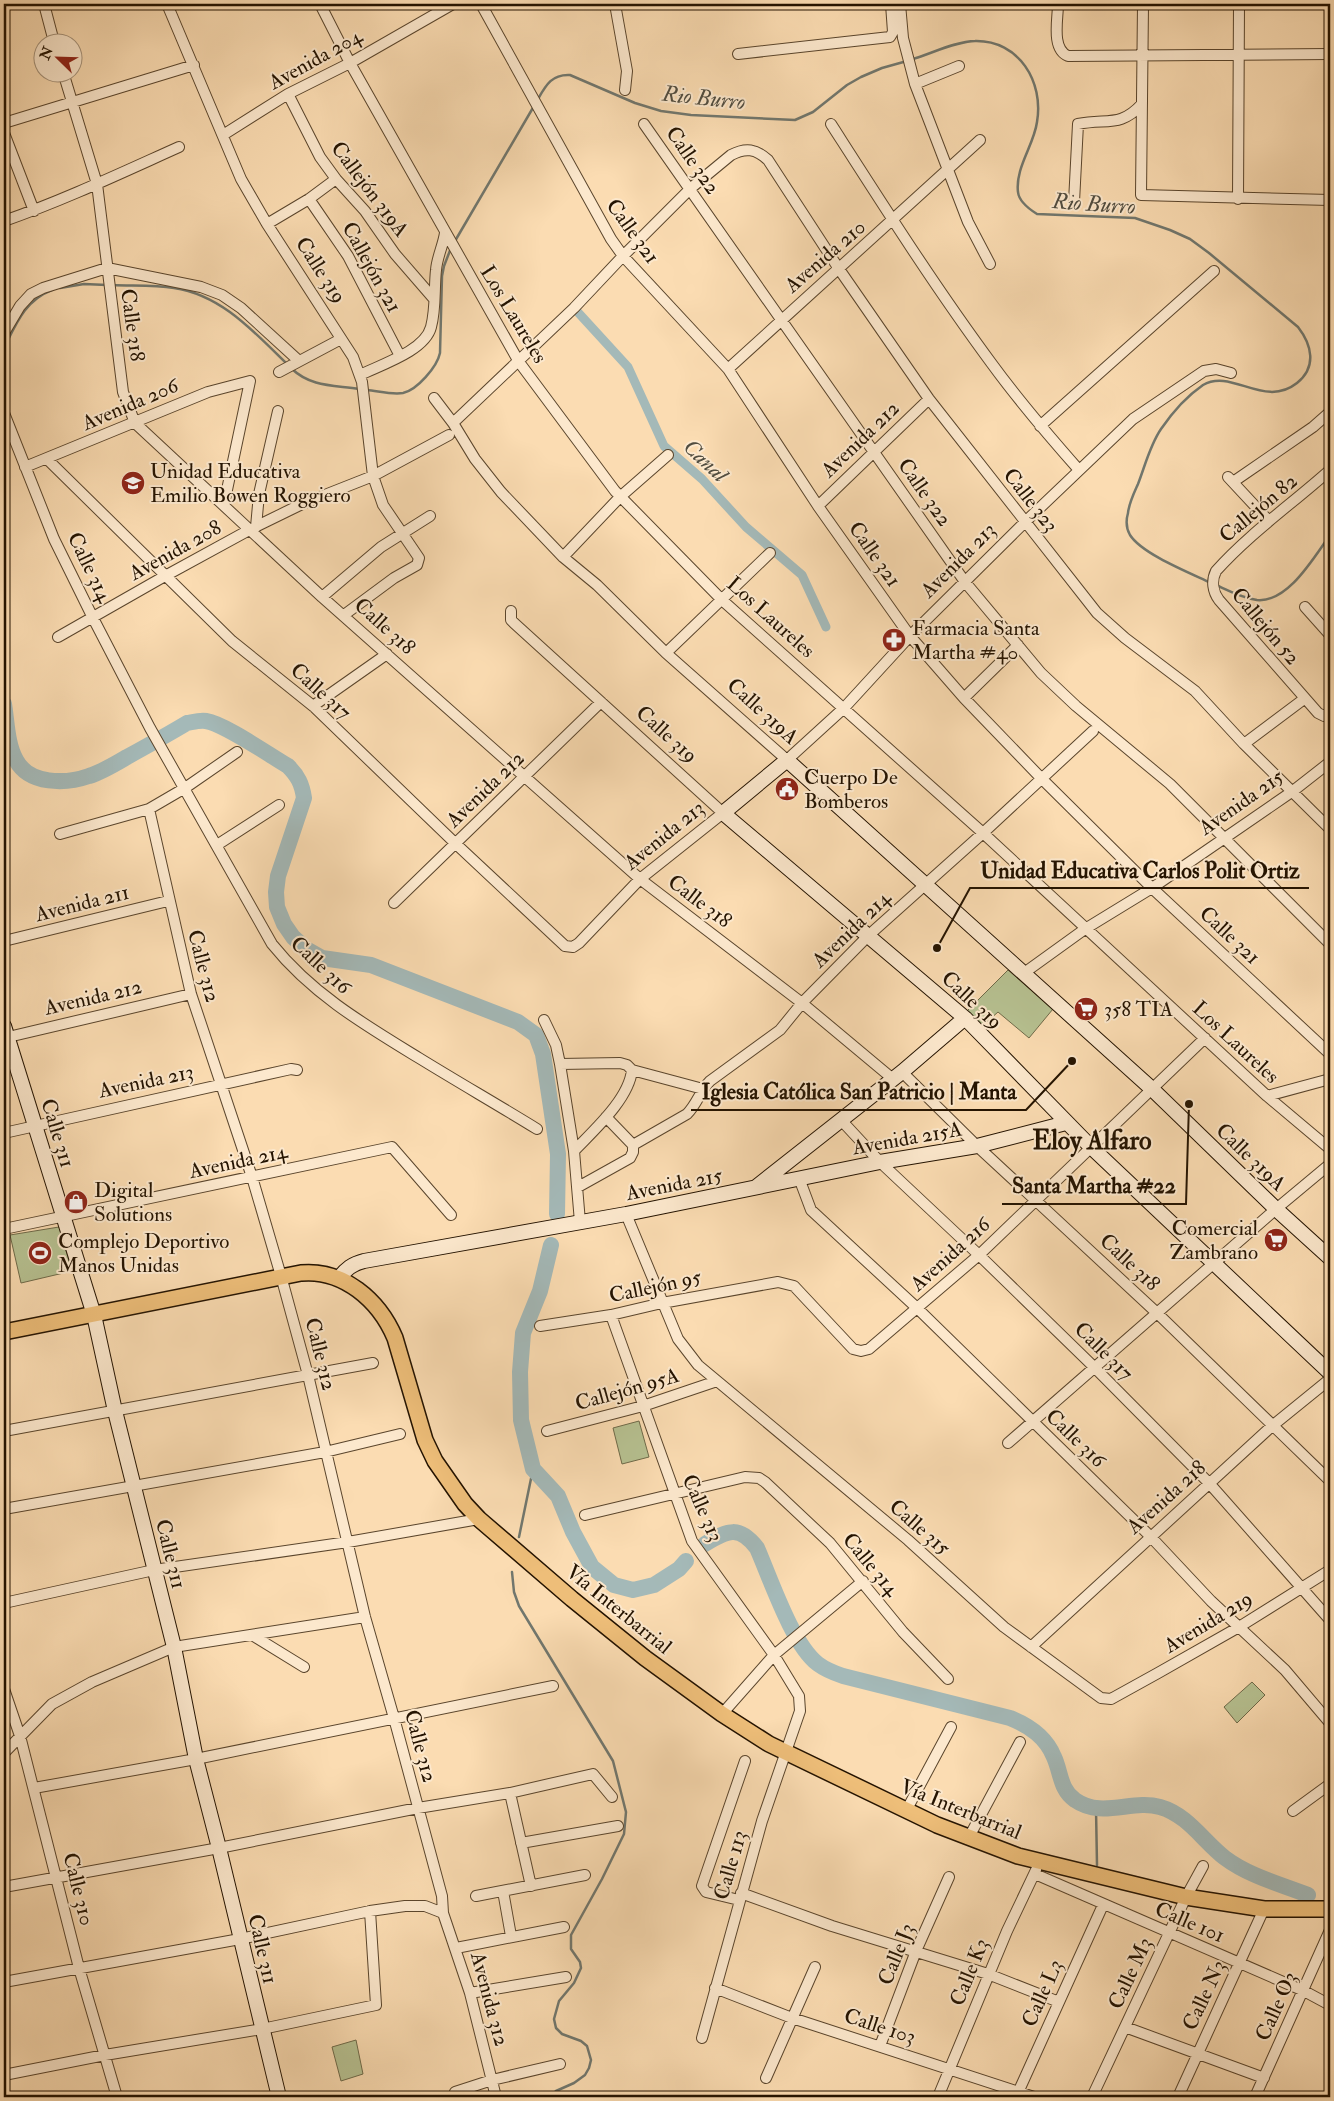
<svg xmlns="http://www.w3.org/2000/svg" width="1334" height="2101" font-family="'IM FELL Double Pica',serif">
	<rect width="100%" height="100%" fill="#fbdcb2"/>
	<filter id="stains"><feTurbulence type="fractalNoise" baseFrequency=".004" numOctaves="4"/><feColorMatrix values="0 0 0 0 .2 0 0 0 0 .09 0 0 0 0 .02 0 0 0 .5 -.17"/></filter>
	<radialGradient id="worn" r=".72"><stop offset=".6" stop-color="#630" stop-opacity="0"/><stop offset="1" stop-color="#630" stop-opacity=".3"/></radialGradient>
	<path fill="#b7c292" stroke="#6e6a49" d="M1008,970L1053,1009L1029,1038L998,1012L980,1028L964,1014Z
		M59,1227L72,1271L21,1283L10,1235Z
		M639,1421L649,1457L622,1464L613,1428Z
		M1252,1682L1265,1695L1237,1723L1224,1707Z
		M356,2040L363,2074L341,2081L332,2047Z"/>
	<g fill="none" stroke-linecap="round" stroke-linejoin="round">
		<path stroke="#71776e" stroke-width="2.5" d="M913,59C930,54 957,41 975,41C1019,40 1044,82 1037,122C1034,145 1015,168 1018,192C1019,202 1029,209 1037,214L1135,218L1170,230L1190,239L1209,253L1298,327C1312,345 1317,367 1297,383C1264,409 1232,368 1203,385C1187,396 1172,413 1161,429C1150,445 1145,466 1138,484C1134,493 1129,503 1128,513C1126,520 1126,528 1130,535C1142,554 1190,573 1211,583
			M538,99C546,85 552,74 570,75L635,103L661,111L691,115L795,120L813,112L847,85L861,77L882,68L907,61
			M455,241L534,106
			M112,285C133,286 154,285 174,288C222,295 255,333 288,365
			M60,288L84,284L107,285
			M4,348C16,324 25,300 52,290
			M292,369C311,387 334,385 359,389
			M367,390C378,391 392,395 403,393C417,390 437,367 440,353L442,276L444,266L451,248
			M1216,585C1229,591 1242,598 1257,600C1288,603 1314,557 1330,535
			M519,1537L533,1469
			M512,1572L514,1592L519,1606L613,1761L626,1812L624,1834L602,1879L571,1935V1949L580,1962L581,1968L574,1983L559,2001L554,2019L556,2028L562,2034L581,2041L587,2046L591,2060L589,2068L585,2075L574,2083L556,2091L550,2097
			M1096,1809L1097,1865"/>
		<path stroke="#a4b9b8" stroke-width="9" d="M574,308L628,367L664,446L702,479L746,527L802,575L826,627"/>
		<path stroke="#a4b9b8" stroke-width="16" d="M4,704C7,722 7,744 16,760C29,785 66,784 89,776C102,772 115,764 127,757C147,746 167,735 187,723C193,722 200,720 206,721C225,724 269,755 288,766C298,776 302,784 304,798L278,876L276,892L277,907L284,924L293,937L306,949L322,958L371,965L518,1022L536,1035L543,1054L558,1154L557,1214
			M551,1245L540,1291L523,1333L520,1372L521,1420L533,1469L558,1496L573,1532L592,1567L614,1585L633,1590L654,1585L679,1569L686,1561
			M705,1544C728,1530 739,1525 757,1548C771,1580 792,1644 818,1664C826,1670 834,1673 843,1676L1010,1718C1030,1726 1046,1737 1054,1757C1061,1772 1060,1790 1075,1800C1102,1819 1132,1799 1160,1807C1188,1815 1203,1841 1225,1858C1249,1876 1280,1884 1308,1895"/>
		<g stroke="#5a452c" stroke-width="12">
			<path id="street" d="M44,4L54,42
				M167,4L241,179L267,224L353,357L362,382L373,476L383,505L419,558L417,565L394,578L344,615
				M320,4L350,63L519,362L615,491L722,600L983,833L1267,1096L1330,1149
				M481,4L611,239L623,256L728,369L818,506L910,636L964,698L1042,779L1152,888L1330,1054
				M615,4L627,71L625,90
				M900,4L903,38L915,84L968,222L990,264
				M1058,4C1058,19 1051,49 1068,56L1330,54
				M1143,4L1141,195L1330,200
				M738,54L890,37L893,32L891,4
				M63,72L97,184L123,392L135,423L322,597L640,879L802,1003L893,1079
				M915,84L959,66
				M288,94L320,157L336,179L365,211L395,254L434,299
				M4,123L194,65
				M644,124L965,582L1041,673L1076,706L1170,784L1330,944
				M831,124C883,205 935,287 992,364C1019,401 1049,436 1079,470
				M4,133L34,211
				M223,135L288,94L350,63L453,4
				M309,199L348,256L400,356
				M1238,199L1239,4
				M1074,202L1078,124C1107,118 1120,128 1142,104
				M4,221C64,200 121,173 179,147
				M267,224L309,199L336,179
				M4,333L20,306L31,294L43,288L107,268L201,287L222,295L241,308L299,361
				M728,369L980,140
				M279,372L341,339
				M360,375C380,365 425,351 431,327C436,309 434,288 436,270C437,257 443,246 445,233
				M434,398L453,423L475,459L501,492L563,557L597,585L666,653L787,760L844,708L910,636L1025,522L1133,419L1204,371L1216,369L1231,373
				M4,413L54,539L93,618L150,728L272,944C312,994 365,1025 419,1058C458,1082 498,1105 537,1129
				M453,423L574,308L623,256L691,188L731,155C746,147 756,149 768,160L839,269L929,399L1097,613L1125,638L1195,691L1244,744L1330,829
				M1040,426L1214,271
				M47,459L232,641L313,706L456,844L565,946L573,947L579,943L640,879L723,813L514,623L511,620V611
				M25,467L208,392L250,381L224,504
				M1330,470C1292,504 1250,533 1216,571C1211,581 1213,592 1219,600L1318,713L1324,716L1330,713
				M1228,477L1268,520
				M1233,482L1313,427L1330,412
				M818,506L929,399
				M256,527L259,494L278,411
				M563,557L620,497L668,455
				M322,597L381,547L430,516
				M1305,607L1330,635
				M58,637L165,576L251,529L302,504L373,476L449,435
				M666,653L770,553
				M964,698L1018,645
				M313,706L387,654
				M1244,744L1304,699
				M149,809L191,994L252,1177L281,1276L308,1375L365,1617L394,1718L442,1896L443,1913L470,1993L496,2097
				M60,834L149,809L185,788L237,752
				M217,845L279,805
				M394,903L601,702
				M4,941L168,901
				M1024,973L1085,929L1152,888L1293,791L1330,762
				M544,1020L556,1045L560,1064L574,1151L580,1222
				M4,1038L191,994
				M560,1064L620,1063L627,1065L632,1070C629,1099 594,1130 574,1151
				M632,1070L703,1089
				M902,1072L977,1146L1157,1313L1330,1481
				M1267,1096L1330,1079
				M841,1120L880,1162L979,1255L1094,1367L1209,1483L1330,1620
				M4,1133L291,1069L297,1070
				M633,1145L687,1114C697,1104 700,1091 710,1081L780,1030L802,1003L869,935L983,833L1093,731
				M799,1178L811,1210L917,1308L1150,1536L1211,1601L1285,1670L1330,1723
				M578,1187L630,1158L633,1152V1145L606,1117
				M626,1214L678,1339L698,1365L908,1540L1004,1627L1101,1698L1111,1699L1158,1673L1239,1627L1330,1570
				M4,1229L392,1147L451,1215
				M611,1315L692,1541L774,1655L799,1696L800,1711L762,1821L702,2038
				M540,1326L611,1315L662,1303L778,1282L794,1286L853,1349L861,1351L869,1349L979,1255L1205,1038
				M4,1431L373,1363
				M547,1431L643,1406L717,1381
				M1008,1443L1276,1209L1330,1164
				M4,1509L325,1452L400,1434
				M585,1515L745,1477L759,1478L765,1482L830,1543L903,1632L948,1679
				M4,1603L154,1570L348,1542L479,1519
				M252,1635L304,1667
				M1031,1647L1272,1426L1330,1379
				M4,1689L20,1736L79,1968L117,2097
				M722,1714L774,1655L863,1581
				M4,1753L52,1704L92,1682L174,1647L365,1617
				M34,1788L196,1759L553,1686
				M510,1793L531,1886
				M906,1811L951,1727
				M1293,1811L1330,1784
				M968,1839L1020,1742
				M521,1843L618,1826
				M1035,1874L1304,1991L1330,2005
				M4,1887L219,1848L418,1808L510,1793L593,1774L612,1797
				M503,1891L511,1936
				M741,1893L832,1926L988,1974L1059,2002
				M476,1896L585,1875
				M739,1900L706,1892L702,1886L745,1761
				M456,1948L564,1927
				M4,1982L240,1939L370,1911L405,1906H425L443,1913
				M715,1988L792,2018L1034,2097
				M470,1993L566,1977
				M1125,2027L1264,2078
				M880,2046L916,1951L949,1877
				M4,2075L105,2055L262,2029L376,2005L370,1911
				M766,2078L815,1967
				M455,2092L492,2080L560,2064
				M376,2097H379
				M938,2097L1007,1931L1036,1870
				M1016,2097L1103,1905
				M1092,2097L1186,1897L1203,1866
				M1178,2097L1264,1909
				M1255,2097L1330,1930"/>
		</g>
		<g stroke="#241300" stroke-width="16">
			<path id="secondary" d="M4,1026L94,1315L115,1411L174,1647L196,1759L219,1848L279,2097
				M756,1187L902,1072L965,1018
				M1330,1258L1276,1209L1152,1089L787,760L723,813L965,1018L1091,1147L1330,1373
				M339,1278C346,1269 352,1264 364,1261L626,1214L880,1162L977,1146L1066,1123"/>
		</g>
		<g stroke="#241300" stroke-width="18">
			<path id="primary" d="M4,1332L301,1273C343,1269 379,1300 395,1338L425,1440L435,1461L465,1504L479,1519L572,1599L645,1658L722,1714L769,1744L937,1825L1018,1856L1186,1897L1264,1909H1330"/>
		</g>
		<use href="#street" stroke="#fce8cd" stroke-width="10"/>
		<use href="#secondary" stroke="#fce8cd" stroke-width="14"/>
		<use href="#primary" stroke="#eebe79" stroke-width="15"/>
	</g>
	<defs>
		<g id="school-disc" transform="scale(1.25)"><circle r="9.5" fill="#8f2418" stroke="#fce8cd"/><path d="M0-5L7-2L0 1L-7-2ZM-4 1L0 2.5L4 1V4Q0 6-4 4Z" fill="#fff"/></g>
		<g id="pharmacy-disc" transform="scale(1.25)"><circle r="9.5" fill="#8f2418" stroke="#fce8cd"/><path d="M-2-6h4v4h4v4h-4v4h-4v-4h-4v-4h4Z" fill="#fff"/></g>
		<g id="civic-disc" transform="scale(1.25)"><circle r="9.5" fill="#8f2418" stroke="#fce8cd"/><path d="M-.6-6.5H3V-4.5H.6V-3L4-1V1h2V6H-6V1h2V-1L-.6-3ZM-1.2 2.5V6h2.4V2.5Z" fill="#fff"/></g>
		<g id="supermarket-disc" transform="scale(1.25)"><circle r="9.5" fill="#8f2418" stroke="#fce8cd"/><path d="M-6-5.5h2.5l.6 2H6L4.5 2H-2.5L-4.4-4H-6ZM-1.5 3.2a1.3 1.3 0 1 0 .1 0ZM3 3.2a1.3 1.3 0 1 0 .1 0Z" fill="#fff"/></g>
		<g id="shop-disc" transform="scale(1.25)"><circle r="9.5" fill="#8f2418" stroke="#fce8cd"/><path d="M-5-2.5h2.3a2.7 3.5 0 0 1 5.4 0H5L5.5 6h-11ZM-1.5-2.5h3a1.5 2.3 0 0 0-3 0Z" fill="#fff"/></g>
		<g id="stadium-disc" transform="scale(1.25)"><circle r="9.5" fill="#8f2418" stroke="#fce8cd"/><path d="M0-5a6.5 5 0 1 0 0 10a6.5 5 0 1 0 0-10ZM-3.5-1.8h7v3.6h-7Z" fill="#fff"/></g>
	</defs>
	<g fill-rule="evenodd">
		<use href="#school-disc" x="133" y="483"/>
		<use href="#pharmacy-disc" x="894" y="640"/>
		<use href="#civic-disc" x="787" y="789"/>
		<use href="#supermarket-disc" x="1086" y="1009"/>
		<use href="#shop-disc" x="76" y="1202"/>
		<use href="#supermarket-disc" x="1276" y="1240"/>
		<use href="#stadium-disc" x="40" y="1253"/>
	</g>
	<g text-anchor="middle" stroke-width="4" stroke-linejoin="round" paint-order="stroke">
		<g font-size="21" fill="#241300" stroke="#fce8cd">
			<text transform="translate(315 59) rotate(-29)" y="7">Avenida 204</text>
			<text transform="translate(693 160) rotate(55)" y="7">Calle 322</text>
			<text transform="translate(370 189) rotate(53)" y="7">Callejón 319A</text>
			<text transform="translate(633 231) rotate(54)" y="7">Calle 321</text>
			<text transform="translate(825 256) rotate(-41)" y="7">Avenida 210</text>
			<text transform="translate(372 267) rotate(61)" y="7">Callejón 321</text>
			<text transform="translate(321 270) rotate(57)" y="7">Calle 319</text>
			<text transform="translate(514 314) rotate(59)" y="7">Los Laureles</text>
			<text transform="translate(133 325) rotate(82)" y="7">Calle 318</text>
			<text transform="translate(130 404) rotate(-23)" y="7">Avenida 206</text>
			<text transform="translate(860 439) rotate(-44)" y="7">Avenida 212</text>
			<text transform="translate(925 492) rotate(55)" y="7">Calle 322</text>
			<text transform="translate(1031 500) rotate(52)" y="7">Calle 323</text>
			<text transform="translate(1258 508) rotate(-40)" y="7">Callejón 82</text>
			<text transform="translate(175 550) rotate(-29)" y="7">Avenida 208</text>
			<text transform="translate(875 554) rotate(55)" y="7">Calle 321</text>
			<text transform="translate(958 560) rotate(-45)" y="7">Avenida 213</text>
			<text transform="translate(90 567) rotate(64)" y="7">Calle 314</text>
			<text transform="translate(771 617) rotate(42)" y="7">Los Laureles</text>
			<text transform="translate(385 626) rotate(42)" y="7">Calle 318</text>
			<text transform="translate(1266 626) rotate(50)" y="7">Callejón 52</text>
			<text transform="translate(321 691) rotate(42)" y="7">Calle 317</text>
			<text transform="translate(763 711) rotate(42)" y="7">Calle 319A</text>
			<text transform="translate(667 734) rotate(42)" y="7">Calle 319</text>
			<text transform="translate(485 789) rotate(-44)" y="7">Avenida 212</text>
			<text transform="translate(1241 802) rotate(-35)" y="7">Avenida 215</text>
			<text transform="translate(664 835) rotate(-39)" y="7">Avenida 213</text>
			<text transform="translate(700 901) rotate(37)" y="7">Calle 318</text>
			<text transform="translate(82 903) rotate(-14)" y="7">Avenida 211</text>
			<text transform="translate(851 929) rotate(-44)" y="7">Avenida 214</text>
			<text transform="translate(1230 935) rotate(43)" y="7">Calle 321</text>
			<text transform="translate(321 965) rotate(43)" y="7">Calle 316</text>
			<text transform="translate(204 966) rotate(75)" y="7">Calle 312</text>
			<text transform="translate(93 997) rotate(-13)" y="7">Avenida 212</text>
			<text transform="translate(972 1000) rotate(43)" y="7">Calle 319</text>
			<text transform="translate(1236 1042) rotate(43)" y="7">Los Laureles</text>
			<text transform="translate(146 1081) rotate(-12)" y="7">Avenida 213</text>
			<text transform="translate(58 1133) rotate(73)" y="7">Calle 311</text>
			<text transform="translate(907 1138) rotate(-10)" y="7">Avenida 215A</text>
			<text transform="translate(1251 1157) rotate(44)" y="7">Calle 319A</text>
			<text transform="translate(238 1161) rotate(-12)" y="7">Avenida 214</text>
			<text transform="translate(674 1184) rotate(-11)" y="7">Avenida 215</text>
			<text transform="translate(950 1254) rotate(-42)" y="7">Avenida 216</text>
			<text transform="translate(1130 1262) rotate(43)" y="7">Calle 318</text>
			<text transform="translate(655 1286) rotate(-12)" y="7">Callejón 95</text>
			<text transform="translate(1104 1351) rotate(45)" y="7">Calle 317</text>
			<text transform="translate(321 1354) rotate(76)" y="7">Calle 312</text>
			<text transform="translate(627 1389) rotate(-16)" y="7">Callejón 95A</text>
			<text transform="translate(1076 1438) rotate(44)" y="7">Calle 316</text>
			<text transform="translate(1166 1497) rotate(-42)" y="7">Avenida 218</text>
			<text transform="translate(703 1508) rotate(66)" y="7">Calle 313</text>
			<text transform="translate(920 1527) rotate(41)" y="7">Calle 315</text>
			<text transform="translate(171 1554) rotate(76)" y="7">Calle 311</text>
			<text transform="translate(871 1564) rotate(50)" y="7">Calle 314</text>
			<text transform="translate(619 1609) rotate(39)" y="7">Vía Interbarrial</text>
			<text transform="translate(1208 1622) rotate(-31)" y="7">Avenida 219</text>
			<text transform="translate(421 1746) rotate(75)" y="7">Calle 312</text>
			<text transform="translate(961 1809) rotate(22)" y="7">Vía Interbarrial</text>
			<text transform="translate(730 1865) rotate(-74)" y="7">Calle 113</text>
			<text transform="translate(79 1889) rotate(76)" y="7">Calle 310</text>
			<text transform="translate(1190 1922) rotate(23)" y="7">Calle 101</text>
			<text transform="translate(263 1949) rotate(77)" y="7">Calle 311</text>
			<text transform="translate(896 1954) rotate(-68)" y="7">Calle J3</text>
			<text transform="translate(969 1972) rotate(-68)" y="7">Calle K3</text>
			<text transform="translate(1130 1973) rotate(-65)" y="7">Calle M3</text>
			<text transform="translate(1042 1993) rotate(-66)" y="7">Calle L3</text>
			<text transform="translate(1204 1995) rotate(-65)" y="7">Calle N3</text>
			<text transform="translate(490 1999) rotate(75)" y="7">Avenida 312</text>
			<text transform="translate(1276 2006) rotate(-66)" y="7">Calle O3</text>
			<text transform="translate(880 2026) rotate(18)" y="7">Calle 103</text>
		</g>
		<g font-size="21" fill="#241300" stroke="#fce8cd" text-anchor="start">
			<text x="150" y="478">Unidad Educativa<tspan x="150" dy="24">Emilio Bowen Roggiero</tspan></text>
			<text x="912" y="635">Farmacia Santa<tspan x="912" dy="24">Martha #40</tspan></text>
			<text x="804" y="784">Cuerpo De<tspan x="804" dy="24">Bomberos</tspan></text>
			<text x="1104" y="1016">358 TIA</text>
			<text x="94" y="1197">Digital<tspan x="94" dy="24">Solutions</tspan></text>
			<text x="1258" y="1235" text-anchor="end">Comercial<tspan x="1258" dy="24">Zambrano</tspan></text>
			<text x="58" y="1248">Complejo Deportivo<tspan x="58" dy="24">Manos Unidas</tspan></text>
		</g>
		<g font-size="22" font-style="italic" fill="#514d40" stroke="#fce8cd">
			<text transform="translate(704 97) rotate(6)" y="8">Rio Burro</text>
			<text transform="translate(1094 203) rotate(4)" y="8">Rio Burro</text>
			<text transform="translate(706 460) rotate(43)" y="8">Canal</text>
		</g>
		<g font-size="26" font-weight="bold" fill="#241300" stroke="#fce8cd">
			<text x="1092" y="1149">Eloy Alfaro</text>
		</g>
	</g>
	<path fill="none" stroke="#241300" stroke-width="2" d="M937 948L970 888H1309M1072 1061L1026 1110H691M1189 1104L1186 1204H1002"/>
	<g fill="#241300" stroke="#fce8cd" stroke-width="2">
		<circle cx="937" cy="948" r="5"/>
		<circle cx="1072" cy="1061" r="5"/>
		<circle cx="1189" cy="1104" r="5"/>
	</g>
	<g font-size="22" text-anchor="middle" font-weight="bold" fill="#241300" stroke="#fce8cd" stroke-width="4" stroke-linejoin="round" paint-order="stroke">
		<text x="1140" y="878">Unidad Educativa Carlos Polit Ortiz</text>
		<text x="859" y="1099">Iglesia Católica San Patricio | Manta</text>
		<text x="1094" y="1193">Santa Martha #22</text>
	</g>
	<rect width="1334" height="2101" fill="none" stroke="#fbdcb2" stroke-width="20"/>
	<rect x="5" y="5" width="1324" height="2091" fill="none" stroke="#241300" stroke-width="2.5"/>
	<rect x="10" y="10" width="1314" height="2081" fill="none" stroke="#241300"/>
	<g transform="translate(58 58) rotate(293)"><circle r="24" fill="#fce8cd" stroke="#a6937b"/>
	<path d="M0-4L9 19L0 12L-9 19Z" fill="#8f2418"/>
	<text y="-8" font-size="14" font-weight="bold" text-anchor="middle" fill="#241300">N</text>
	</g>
	<rect width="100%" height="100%" filter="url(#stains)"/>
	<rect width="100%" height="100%" fill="url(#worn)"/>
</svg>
